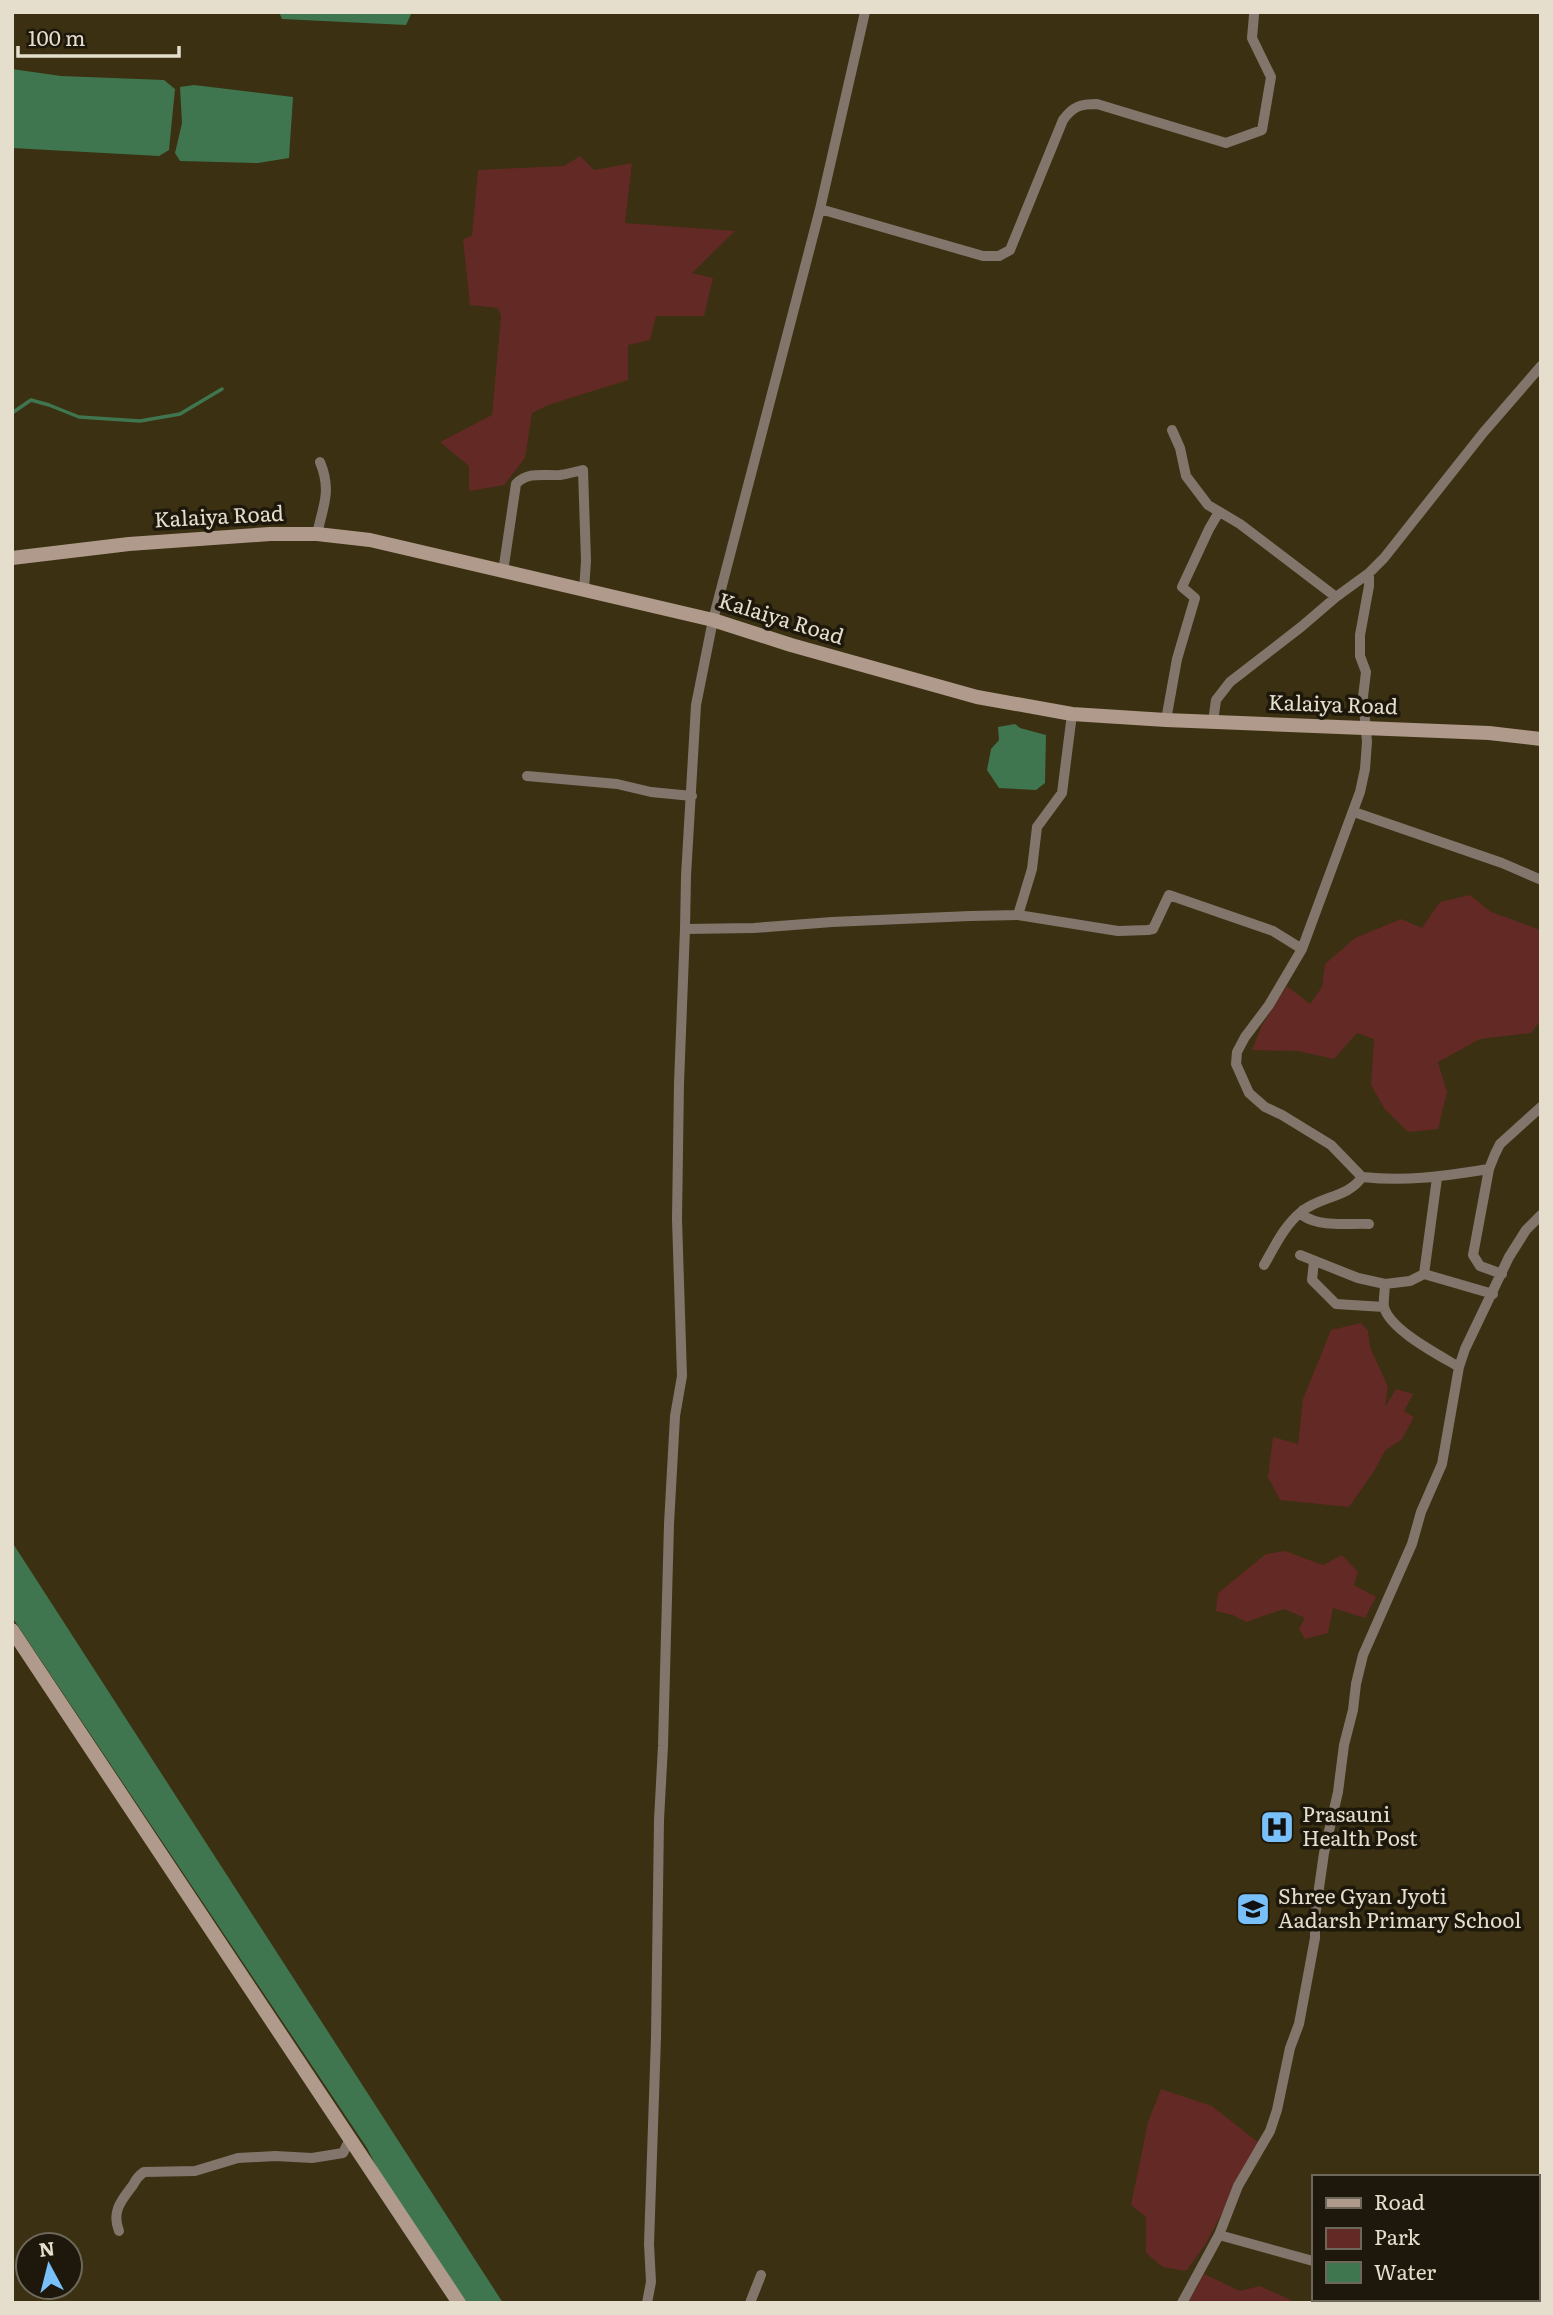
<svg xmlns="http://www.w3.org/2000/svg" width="1553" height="2315" font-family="Literata,serif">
	<rect width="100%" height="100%" fill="#3b3011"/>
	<path fill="#632924" d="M580,156L594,170L632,163L625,223L735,231L692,273L713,278L704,316H656L650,340L628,345V380L548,405L532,413L525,458L504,485L469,491V466L440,442L492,415L501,316L498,308L470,305L463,239L472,236L478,170L564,166Z
		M1470,895L1491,912L1541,930V1020L1531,1033L1480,1039L1438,1062L1447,1092L1438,1129L1408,1132L1384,1108L1371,1085L1374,1039L1357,1033L1334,1059L1298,1051L1252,1050L1262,1025L1287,986L1310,1004L1322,987L1325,964L1355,938L1401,919L1422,928L1440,902Z
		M1361,1323L1368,1331L1370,1347L1388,1387L1385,1407L1396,1389L1413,1394L1404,1411L1414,1417L1402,1439L1385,1451L1374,1471L1349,1507L1280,1500L1268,1477L1273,1437L1298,1444L1303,1399L1331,1330Z
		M1285,1551L1323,1565L1342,1555L1358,1572L1354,1585L1376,1597L1365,1618L1333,1608L1328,1633L1305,1639L1299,1629L1305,1618L1284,1609L1246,1622L1233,1615L1216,1611L1218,1593L1266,1554Z
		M1161,2089L1212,2106L1259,2143L1205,2245L1186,2271L1163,2267L1146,2253V2217L1131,2205L1148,2122Z
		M1204,2274L1240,2291L1260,2286L1297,2303H1188Z"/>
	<path fill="#3f764f" d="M279,12H412L406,25L282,19Z
		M12,69L61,76L164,80L175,89L169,150L159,156L12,148Z
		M194,85L293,97L289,158L258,163L180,161L175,153L182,123L180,87Z
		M1015,724L1020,728L1046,735L1045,783L1036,790L999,788L987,770L991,749L999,740L998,727Z
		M12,1542L503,2303H464L386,2186L367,2148L12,1617Z"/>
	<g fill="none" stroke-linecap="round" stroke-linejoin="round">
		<path stroke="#3f764f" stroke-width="3.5" d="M12,413L31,400L49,405L79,417L140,421L180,414L222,389"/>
		<path stroke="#82756b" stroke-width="10" d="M865,12L820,209L713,620L696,705L686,876L685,929L754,928L832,922L970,916L1018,915L1118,931L1148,930L1153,929L1169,895L1273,931L1302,949
			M820,209L983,256H999L1010,250L1063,120C1073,106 1081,104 1097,104L1226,143L1262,130L1271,77L1252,38L1254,15
			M1172,430L1180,448L1186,476L1208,505L1240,524L1336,597
			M317,534C323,506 332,491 320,462
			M503,572L516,484C528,471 544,476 560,475C567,474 575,472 583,470L586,561L584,590
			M1369,573V586L1360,635V656L1366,672L1363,697L1367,742L1365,769L1360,792L1302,949L1269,1005L1245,1037L1237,1052L1236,1064L1249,1093L1265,1107L1282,1115L1331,1145L1362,1177C1409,1182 1443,1176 1489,1169
			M1166,720L1177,659L1195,598L1182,587L1209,529L1219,512
			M1213,722L1216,700L1230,682L1301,627L1336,597L1369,573L1384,558L1483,433L1541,366
			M527,776L617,784L651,792L692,796
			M1354,812L1502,863L1539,879
			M1018,915L1032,869L1037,827L1062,793L1072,714
			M1303,1210L1302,1215C1321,1228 1348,1223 1369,1224
			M1300,1255L1358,1278L1385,1284C1385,1291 1383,1300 1384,1307C1390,1330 1439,1355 1459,1367
			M1314,1261L1312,1280L1336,1304L1384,1307
			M1264,1265C1275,1246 1284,1226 1301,1212C1320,1196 1348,1198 1362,1177
			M1424,1274L1493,1294
			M1502,1274L1480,1266L1473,1255L1489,1169L1495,1154L1500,1144L1541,1107
			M1385,1284L1410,1281L1424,1274L1437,1178
			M119,2231C111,2211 122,2200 133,2185C136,2179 138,2176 144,2172L195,2171L238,2158L275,2156L312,2158L343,2153L350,2139
			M1219,2235L1313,2261
			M647,2303L651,2282L649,2244L656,2037L659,1820L663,1746L669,1524L675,1416L682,1376L677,1219L679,1083L685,929
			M750,2303L761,2275
			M1182,2303L1219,2235L1238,2186L1270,2131L1277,2110L1290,2048L1299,2024L1315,1938V1916L1324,1853L1338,1792L1344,1745L1353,1710L1356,1684L1363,1655L1412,1544L1421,1512L1442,1464L1459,1367L1465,1349L1509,1257L1526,1230L1541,1215
			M1352,2303L1353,2299"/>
		<path stroke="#b09a8b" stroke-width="14" d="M12,558L129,544L270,534H317L370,540L713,620L791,645L977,697L1072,714L1166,720L1489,733L1541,739
			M12,1630L459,2303"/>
	</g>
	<defs>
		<g id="hospital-square" transform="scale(1.75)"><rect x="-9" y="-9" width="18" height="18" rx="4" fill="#79bff8" stroke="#1d180b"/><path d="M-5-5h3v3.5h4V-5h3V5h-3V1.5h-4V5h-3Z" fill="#111"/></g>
		<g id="school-square" transform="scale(1.75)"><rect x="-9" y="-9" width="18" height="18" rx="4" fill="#79bff8" stroke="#1d180b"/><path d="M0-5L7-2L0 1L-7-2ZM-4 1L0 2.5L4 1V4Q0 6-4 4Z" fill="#111"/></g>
	</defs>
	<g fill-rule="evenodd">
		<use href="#hospital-square" x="1277" y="1827"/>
		<use href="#school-square" x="1253" y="1909"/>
	</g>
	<g text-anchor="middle" stroke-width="7" stroke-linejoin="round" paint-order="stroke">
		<g font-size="21" fill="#e5decd" stroke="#1d180b">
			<text transform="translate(219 517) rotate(-3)" y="7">Kalaiya Road</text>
			<text transform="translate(781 619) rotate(17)" y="7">Kalaiya Road</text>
			<text transform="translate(1333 705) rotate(2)" y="7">Kalaiya Road</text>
		</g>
		<g font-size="21" fill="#e5decd" stroke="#1d180b" text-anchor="start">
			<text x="1302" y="1822">Prasauni<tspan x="1302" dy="24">Health Post</tspan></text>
			<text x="1278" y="1904">Shree Gyan Jyoti<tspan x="1278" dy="24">Aadarsh Primary School</tspan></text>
		</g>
	</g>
	<rect width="1553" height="2315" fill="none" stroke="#e5decd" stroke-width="28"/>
	<rect x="1312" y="2175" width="228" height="126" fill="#1d180b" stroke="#6d6759" stroke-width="2"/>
	<rect x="1326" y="2198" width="35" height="10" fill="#b09a8b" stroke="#6d6759" stroke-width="2"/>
	<text x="1374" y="2210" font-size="21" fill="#e5decd">Road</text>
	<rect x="1326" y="2228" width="35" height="21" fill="#632924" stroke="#6d6759" stroke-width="2"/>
	<text x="1374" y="2245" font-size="21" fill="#e5decd">Park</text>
	<rect x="1326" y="2262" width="35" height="21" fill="#3f764f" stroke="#6d6759" stroke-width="2"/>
	<text x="1374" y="2280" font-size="21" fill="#e5decd">Water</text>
	<g transform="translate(49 2266) rotate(353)"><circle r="33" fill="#1d180b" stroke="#6d6759" stroke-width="2"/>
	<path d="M0-5L12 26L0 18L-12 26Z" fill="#79bff8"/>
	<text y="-10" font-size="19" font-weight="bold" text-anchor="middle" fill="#e5decd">N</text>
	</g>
	<path d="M18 46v10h161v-10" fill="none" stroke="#e5decd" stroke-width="3.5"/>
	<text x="28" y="46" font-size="21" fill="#e5decd" stroke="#1d180b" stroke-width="5" paint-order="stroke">100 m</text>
</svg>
